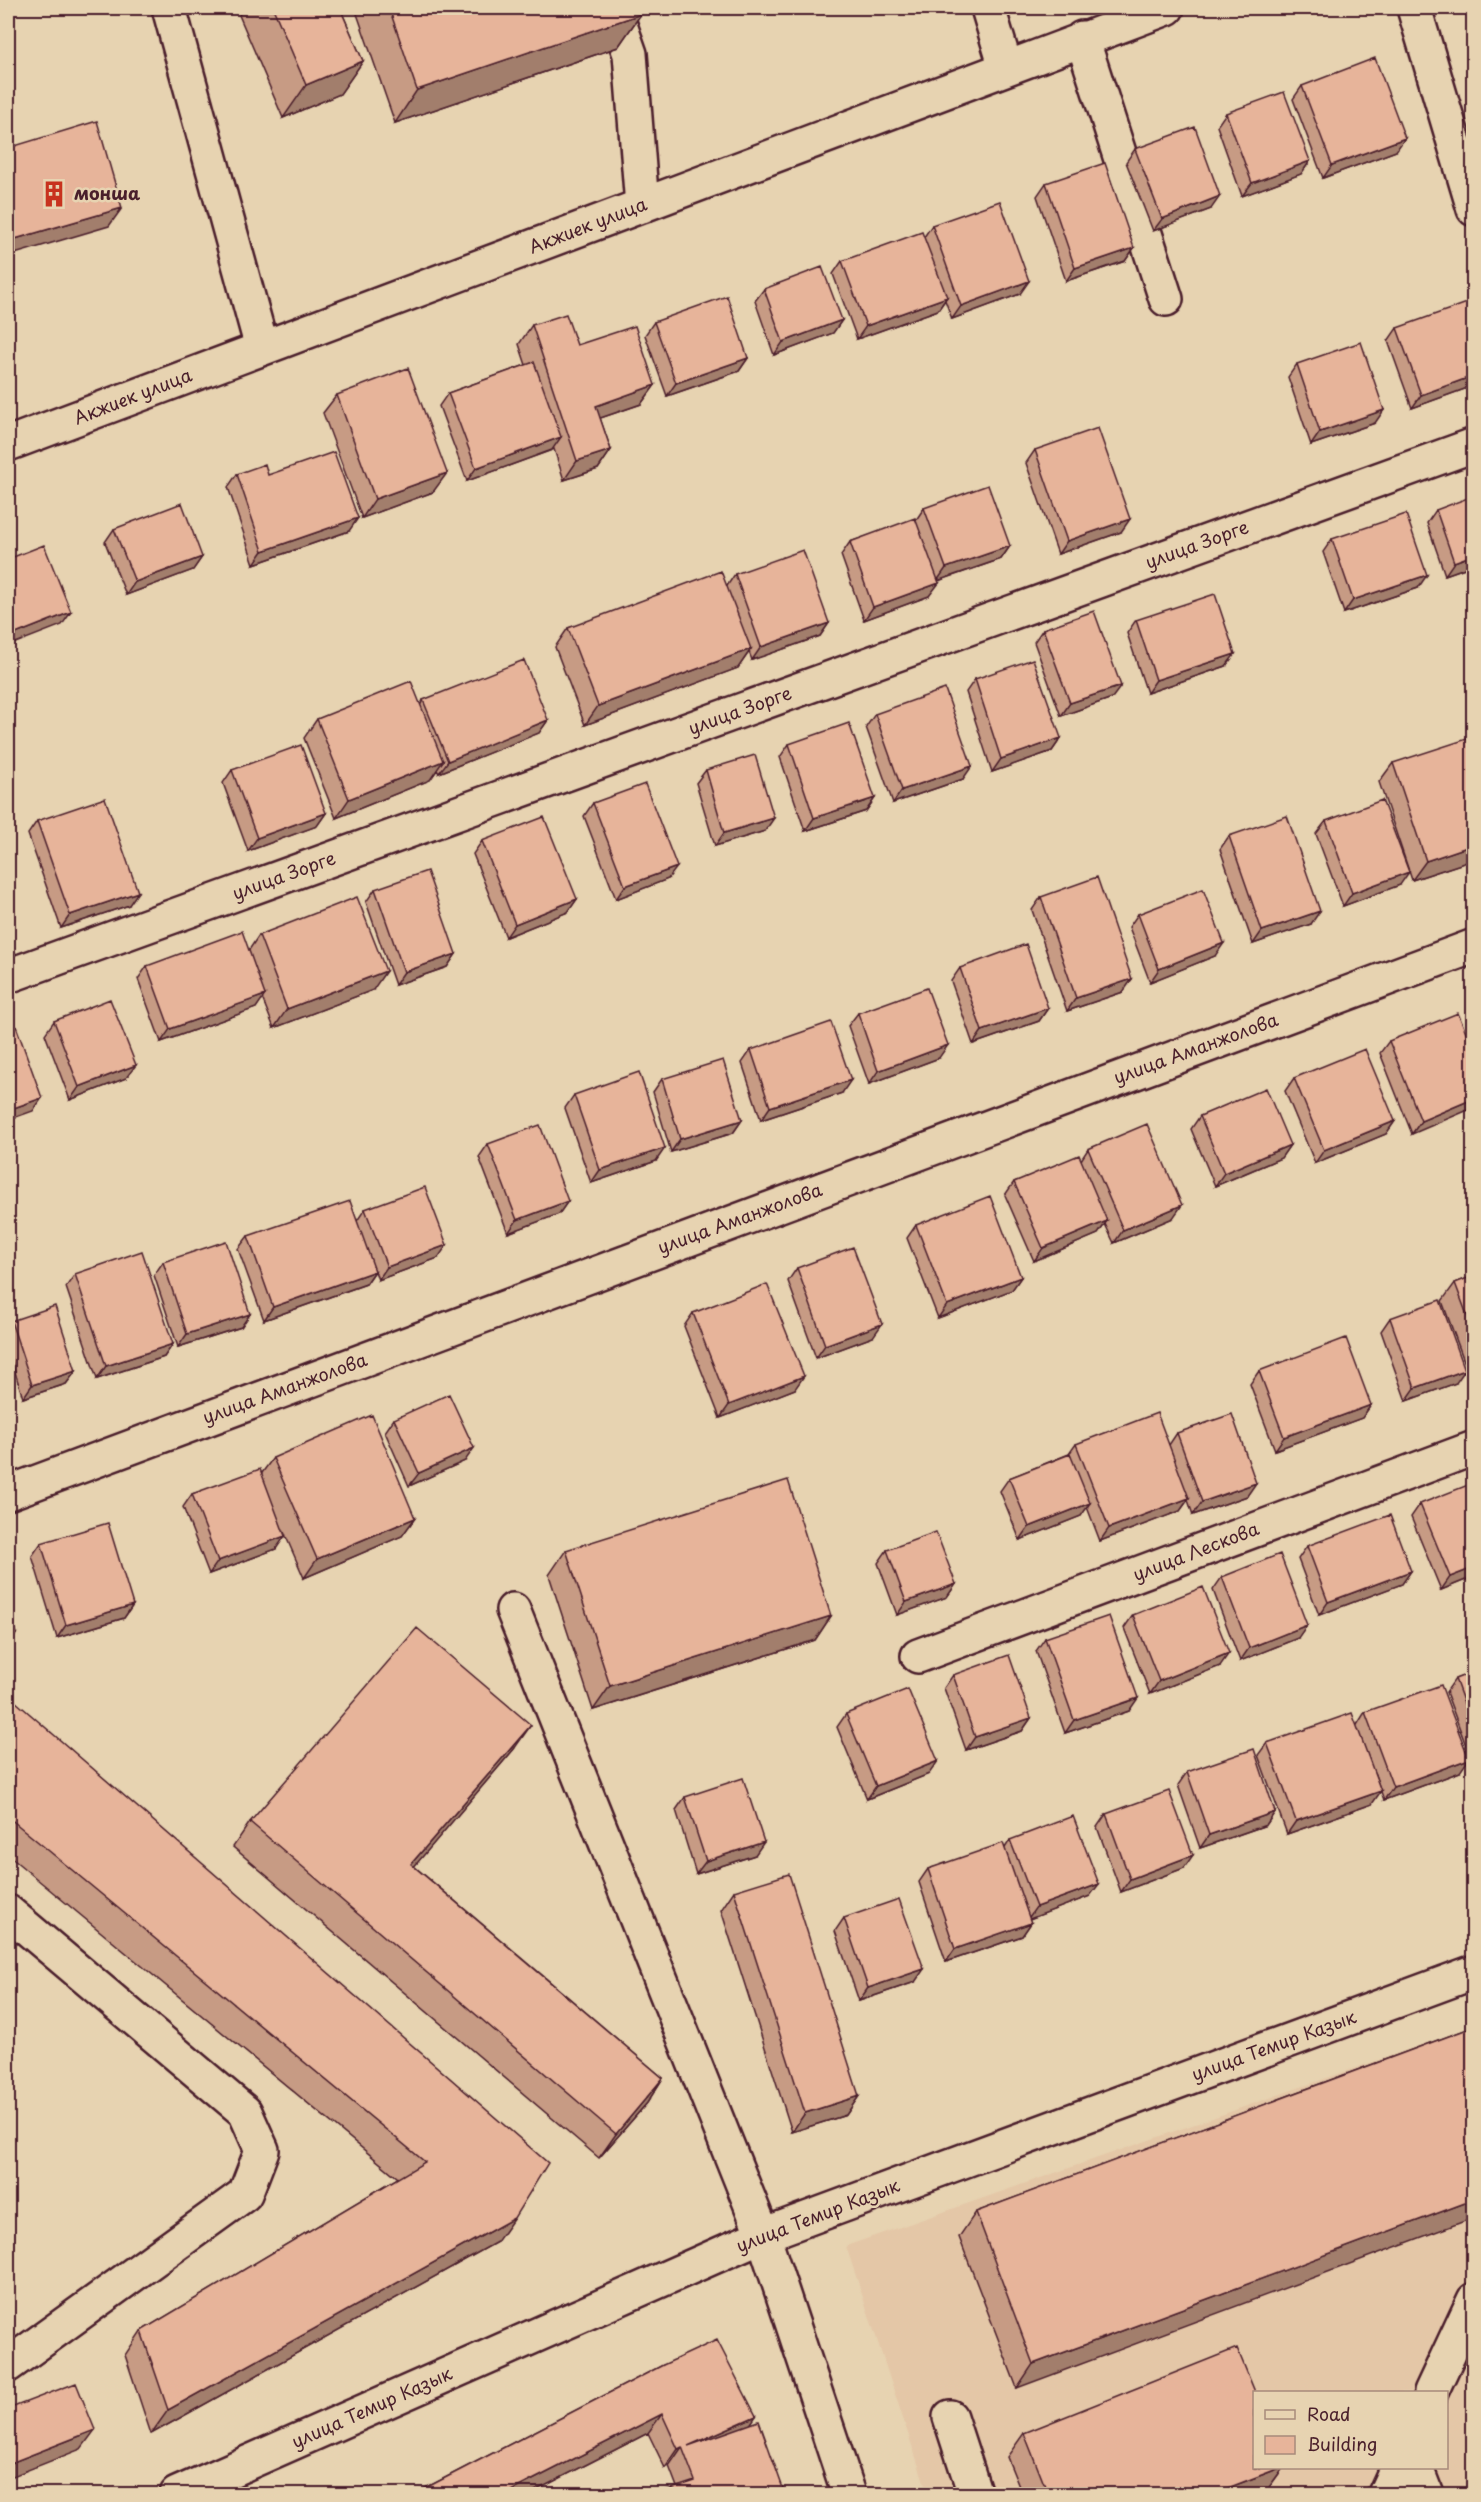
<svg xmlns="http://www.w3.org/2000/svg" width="1481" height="2502" font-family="'Playpen Sans',sans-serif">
	<rect width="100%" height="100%" fill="#e7d3b1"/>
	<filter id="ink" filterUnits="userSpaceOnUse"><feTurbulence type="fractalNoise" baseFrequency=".0167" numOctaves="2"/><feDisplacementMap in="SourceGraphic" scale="12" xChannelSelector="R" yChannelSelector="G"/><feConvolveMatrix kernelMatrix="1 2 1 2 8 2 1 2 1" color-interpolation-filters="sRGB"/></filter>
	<g filter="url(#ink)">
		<path fill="#e4c7a7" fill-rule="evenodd" d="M1473,2027V2494H928L846,2246ZM1254,2392H1446V2468H1254Z"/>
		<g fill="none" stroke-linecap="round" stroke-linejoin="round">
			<g stroke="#4a1f2b" stroke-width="38">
				<path id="minor" d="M169,8L262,348
					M614,8L630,54L642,206
					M988,8L1006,68
					M1414,8L1474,209
					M1082,38L1166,299
					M8,444L1167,8
					M8,976L1474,445
					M8,1493L1474,946
					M513,1610L763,2235L849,2494
					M918,1656L1474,1448
					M8,1912L245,2112L262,2150L245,2194L8,2365
					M1431,2392L1474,2300
					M950,2417L975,2494
					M1416,2468L1426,2494
					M177,2494L763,2235L1474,1972
					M1385,2494L1397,2468"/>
			</g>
			<use href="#minor" stroke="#e7d3b1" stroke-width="33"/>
		</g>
		<path fill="#c79b84" stroke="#4a1f2b" stroke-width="1.5" d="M244,8H340L363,61L340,94L283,118L239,15Z
			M355,8H639L641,14L618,47L395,123Z
			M1302,86L1396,151L1323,178L1293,99Z
			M1226,113L1310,161L1301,174L1242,196L1217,126Z
			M1135,149L1211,209L1153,231L1126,162Z
			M1046,183L1134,248L1125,261L1066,281L1037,196Z
			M932,225L1020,294L952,319L945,300L938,310L857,339L833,274L842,261L924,237Z
			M764,289L842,320L833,333L774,355L755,301Z
			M654,322L748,358L739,371L667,396L645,335Z
			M532,325L577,345L655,385L641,404L600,418L611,450L598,469L564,480L554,449L552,450L467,481L439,406L448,393L526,365L519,344Z
			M1397,328L1473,386L1412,408L1388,341Z
			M1297,364L1375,423L1311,445L1288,377Z
			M337,395L433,492L362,518L323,413Z
			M1035,450L1121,532L1058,554L1026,463Z
			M237,474L349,531L254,564L228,487Z
			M924,508L1010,546L1001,559L938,581L929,596L864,620L841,555L850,542L916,520Z
			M1436,510L1473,565L1445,575L1427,523Z
			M114,529L202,557L193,570L126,595L105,542Z
			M1332,539L1418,588L1344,613L1323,552Z
			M735,574L829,623L820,636L752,660L749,652L738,668L585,725L555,647L568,628L727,586Z
			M1136,620L1226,666L1147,693L1127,633Z
			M1043,629L1112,698L1061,716L1034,642Z
			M975,679L1061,738L1052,751L992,772L966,692Z
			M423,700L548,720L539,733L439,773L437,770L430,780L336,818L304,738L317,719L421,704Z
			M875,714L963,779L893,803L866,727Z
			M789,744L875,798L866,811L805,831L780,757Z
			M1393,763L1473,860L1412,880L1379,782Z
			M232,770L326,813L317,826L248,851L223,783Z
			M706,770L765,831L715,846L696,783Z
			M593,803L668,879L616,899L584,816Z
			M37,821L129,905L61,928L28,834Z
			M1326,821L1400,885L1343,906L1316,834Z
			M1229,836L1311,924L1253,944L1220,849Z
			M482,841L577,899L568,912L506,937L473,854Z
			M375,889L456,954L447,967L395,985L366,902Z
			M1041,897L1123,992L1067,1011L1032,910Z
			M1138,914L1215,956L1150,982L1129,927Z
			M259,935L373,990L274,1028L262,998L256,1008L161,1042L138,979L147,966L249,950Z
			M960,968L1048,1008L1039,1021L973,1044L951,981Z
			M858,1013L939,1058L869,1084L848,1026Z
			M54,1021L126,1078L70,1100L45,1034Z
			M1389,1041L1473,1049L1412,1134L1380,1053Z
			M751,1050L842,1093L761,1120L742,1063Z
			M1294,1078L1395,1121L1386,1134L1315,1163L1285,1091Z
			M662,1079L742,1120L733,1133L671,1152L653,1092Z
			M574,1095L656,1161L591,1183L565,1108Z
			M1200,1116L1290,1145L1281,1158L1215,1186L1191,1129Z
			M488,1144L568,1201L559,1214L508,1233L479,1157Z
			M1088,1149L1173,1218L1114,1243L1105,1224L1098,1234L1034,1261L1005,1195L1014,1182L1081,1160Z
			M365,1209L438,1258L378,1280L375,1271L366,1284L264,1320L238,1249L248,1236L357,1221Z
			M916,1225L1021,1277L1012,1290L938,1318L907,1238Z
			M163,1262L250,1314L241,1327L178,1347L154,1275Z
			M797,1268L873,1337L816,1358L788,1281Z
			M75,1274L173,1344L164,1357L97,1379L66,1287Z
			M1473,1276V1376L1470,1377L1442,1301L1455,1283Z
			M693,1313L795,1389L720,1418L684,1326Z
			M1390,1318L1456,1383L1406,1401L1381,1331Z
			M11,1321L76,1371L66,1384L23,1398L8,1350V1326Z
			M1259,1371L1371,1405L1362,1418L1275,1450L1250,1384Z
			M394,1419L465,1461L409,1486L385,1432Z
			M1177,1433L1247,1496L1193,1515L1188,1500L1180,1511L1100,1541L1087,1507L1081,1516L1020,1540L1000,1491L1009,1478L1069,1454L1076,1444L1169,1445Z
			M273,1458L415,1518L402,1536L304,1578L284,1532L276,1549L209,1574L183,1507L192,1494L262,1473Z
			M1420,1504L1473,1577L1441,1590L1411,1517Z
			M41,1543L133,1605L124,1618L57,1638L32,1556Z
			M1307,1546L1411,1571L1402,1584L1319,1615L1298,1559Z
			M566,1550L831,1616L815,1640L593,1710L549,1575Z
			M887,1550L956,1584L947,1597L897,1615L878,1563Z
			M1222,1577L1298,1638L1240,1661L1213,1590Z
			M1133,1615L1220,1666L1150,1694L1124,1628Z
			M1045,1638L1129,1711L1065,1733L1036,1651Z
			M1473,1672V1764L1446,1692L1455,1679Z
			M953,1675L1031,1718L1022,1731L966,1750L944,1688Z
			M8,1695L497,2242L151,2434L125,2355L141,2331L398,2178L8,1855Z
			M1365,1712L1460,1772L1384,1800L1374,1772L1372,1804L1287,1834L1258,1755L1267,1743L1357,1725Z
			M846,1714L929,1774L867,1799L837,1727Z
			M514,1749L414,1866L663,2078L647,2103L599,2158L233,1847L250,1822Z
			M1187,1772L1275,1812L1266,1825L1200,1848L1178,1785Z
			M685,1797L755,1855L696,1874L676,1810Z
			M1106,1814L1184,1868L1121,1892L1097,1827Z
			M1010,1840L1090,1896L1029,1919L1031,1923L1022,1936L946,1962L919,1882L928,1869L1005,1848Z
			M734,1891L859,2096L846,2115L792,2132L721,1910Z
			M844,1918L915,1982L859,2001L835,1931Z
			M1473,2027L1017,2388L959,2237L976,2212Z
			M663,2365L751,2424L785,2494L677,2487L669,2466L665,2468L648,2433L529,2494H414Z
			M1024,2433L1254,2468H1283L1267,2490L1256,2494H1022L1007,2457Z"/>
		<path fill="#a27e6c" stroke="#4a1f2b" stroke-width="1.5" d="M641,14L618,47L395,123L417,90Z
			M363,61L340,94L283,118L306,85Z
			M1405,138L1396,151L1323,178L1332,165Z
			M1310,161L1301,174L1242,196L1252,183Z
			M1220,196L1211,209L1153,231L1162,219Z
			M122,208L109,226L8,256V241Z
			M1134,248L1125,261L1066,281L1075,268Z
			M1029,281L1020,294L952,319L961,306Z
			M947,297L938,310L857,339L866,326Z
			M842,320L833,333L774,355L783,342Z
			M748,358L739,371L667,396L676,383Z
			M1473,376V386L1412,408L1421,395Z
			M655,385L641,404L583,424L596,406Z
			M1384,410L1375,423L1311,445L1320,432Z
			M561,437L552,450L467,481L476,468Z
			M611,450L598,469L564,480L577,461Z
			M447,473L433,492L362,518L375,499Z
			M358,518L349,531L254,564L263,551Z
			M1130,519L1121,532L1058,554L1067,541Z
			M1010,546L1001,559L937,581L946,568Z
			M1473,555V565L1445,575L1454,562Z
			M202,557L193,570L126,595L135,582Z
			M1427,575L1418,588L1344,613L1353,600Z
			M939,583L929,596L864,620L873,607Z
			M71,612L62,625L8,646V637Z
			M829,623L820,636L752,660L761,647Z
			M751,649L738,668L585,725L598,706Z
			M1235,654L1226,666L1147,693L1156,680Z
			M1121,686L1112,698L1061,716L1070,703Z
			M548,720L539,733L439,773L448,761Z
			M1061,738L1052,751L992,772L1001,759Z
			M443,761L430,780L336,818L349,799Z
			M972,766L963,779L893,803L902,790Z
			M875,798L866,811L805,831L814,818Z
			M326,813L317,826L248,851L257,838Z
			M774,818L765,831L715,846L724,833Z
			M1473,845V860L1412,880L1426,861Z
			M677,867L668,879L616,899L625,886Z
			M1409,872L1400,885L1343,906L1352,893Z
			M138,892L129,905L61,928L70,915Z
			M577,899L568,912L506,937L515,924Z
			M1320,911L1311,924L1253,944L1262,931Z
			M1224,943L1215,956L1150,982L1159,969Z
			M456,954L447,967L395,985L404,972Z
			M386,971L373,990L274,1028L287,1009Z
			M1132,979L1123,992L1067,1011L1076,998Z
			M265,995L256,1008L161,1042L170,1029Z
			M1048,1008L1039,1021L973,1044L982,1031Z
			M948,1045L939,1058L869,1084L878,1071Z
			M136,1065L126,1078L70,1100L79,1087Z
			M851,1080L842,1093L761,1120L770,1107Z
			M42,1098L33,1111L8,1120V1110Z
			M1473,1099V1108L1412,1134L1421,1121Z
			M742,1120L733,1133L671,1152L680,1139Z
			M1395,1121L1386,1134L1315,1163L1324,1150Z
			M1290,1145L1281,1158L1215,1186L1224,1173Z
			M665,1148L656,1161L591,1183L600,1170Z
			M568,1201L559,1214L508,1233L517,1220Z
			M1182,1205L1173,1218L1114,1243L1123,1230Z
			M1107,1221L1098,1234L1034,1261L1043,1248Z
			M447,1245L438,1258L378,1280L387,1267Z
			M375,1271L366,1284L264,1320L273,1307Z
			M1021,1277L1012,1290L938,1318L947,1305Z
			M250,1314L241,1327L178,1347L187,1334Z
			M882,1324L873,1337L816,1358L825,1345Z
			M173,1344L164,1357L97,1379L106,1366Z
			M1465,1370L1456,1383L1406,1401L1415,1388Z
			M76,1371L66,1384L23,1398L32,1385Z
			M804,1376L795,1389L720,1418L729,1405Z
			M1371,1405L1362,1418L1275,1450L1284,1437Z
			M474,1448L465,1461L409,1486L419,1473Z
			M1256,1483L1247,1496L1193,1515L1202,1502Z
			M1189,1498L1180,1511L1100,1541L1109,1528Z
			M1090,1503L1081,1516L1020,1540L1029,1527Z
			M415,1518L402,1536L304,1578L317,1559Z
			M285,1536L276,1549L209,1574L218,1561Z
			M1473,1568V1577L1441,1590L1450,1577Z
			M1411,1571L1402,1584L1319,1615L1328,1602Z
			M956,1584L947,1597L897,1615L906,1602Z
			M133,1605L124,1618L57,1638L66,1625Z
			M831,1616L815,1640L593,1710L610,1686Z
			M1307,1625L1298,1638L1240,1661L1249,1648Z
			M16,1634L8,1647V1637Z
			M1229,1653L1220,1666L1150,1694L1159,1681Z
			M1138,1698L1129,1711L1065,1733L1074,1720Z
			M1031,1718L1022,1731L966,1750L975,1737Z
			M531,1725L514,1749L395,1889L411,1864Z
			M1469,1759L1460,1772L1384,1800L1393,1787Z
			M938,1761L929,1774L867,1799L876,1786Z
			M1381,1791L1372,1804L1287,1834L1296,1821Z
			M1275,1812L1266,1825L1200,1848L1209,1835Z
			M764,1842L755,1855L696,1874L706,1861Z
			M1193,1855L1184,1868L1121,1892L1130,1879Z
			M1099,1884L1090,1896L1027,1920L1036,1907Z
			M1031,1923L1022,1936L946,1962L955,1949Z
			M924,1969L915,1982L859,2001L868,1988Z
			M663,2078L647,2103L599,2158L616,2134Z
			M859,2096L846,2115L792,2132L805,2113Z
			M1473,2200V2218L1017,2388L1033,2364Z
			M514,2218L497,2242L151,2434L168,2410Z
			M662,2414L648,2433L529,2494H505Z
			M756,2416L743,2435L688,2446Z
			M95,2430L81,2449L8,2478V2464Z
			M682,2447L669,2466L665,2468L678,2449Z
			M1280,2468H1283L1267,2490L1256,2494H1212Z"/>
		<path fill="#e7b49a" stroke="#4a1f2b" stroke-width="1.5" d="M273,8H340L363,61L306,85Z
			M389,8H639L641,14L417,90Z
			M1375,58L1405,138L1332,165L1302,86Z
			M1284,92L1310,161L1252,183L1226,113Z
			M97,121L122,208L8,241V148Z
			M1195,127L1220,196L1162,219L1135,149Z
			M1105,163L1134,248L1075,268L1046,183Z
			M1000,201L1029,281L961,306L932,225Z
			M922,232L947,297L866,326L842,261Z
			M822,267L842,320L783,342L764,289Z
			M727,296L748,358L676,383L654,322Z
			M1470,302L1473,311V376L1421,395L1397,328Z
			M566,314L577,345L635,326L655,385L596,406L611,450L577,461L532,325Z
			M1361,342L1384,410L1320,432L1297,364Z
			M534,362L561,437L476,468L448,393Z
			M408,368L447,473L375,499L337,395Z
			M1098,428L1130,519L1067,541L1035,450Z
			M334,452L358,518L263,551L237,474L265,464L268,475Z
			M988,485L1010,546L946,568L924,508Z
			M1473,496V555L1454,562L1436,510Z
			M182,503L202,557L135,582L114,529Z
			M1406,514L1427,575L1353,600L1332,539Z
			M915,518L939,583L873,607L850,542Z
			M44,545L71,612L8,637V559Z
			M803,550L829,623L761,647L735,574Z
			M721,571L751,649L598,706L568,628Z
			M1215,594L1235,654L1156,680L1136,620Z
			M1094,611L1121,686L1070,703L1043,629Z
			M1033,659L1061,738L1001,759L975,679Z
			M524,660L548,720L448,761L423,700Z
			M411,681L443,761L349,799L317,719Z
			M945,689L972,766L902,790L875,714Z
			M849,723L875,798L814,818L789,744Z
			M1473,737V845L1426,861L1393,763Z
			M301,745L326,813L257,838L232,770Z
			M755,755L774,818L724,833L706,770Z
			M645,784L677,867L625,886L593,803Z
			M105,798L138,892L70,915L37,821Z
			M1382,800L1409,872L1352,893L1326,821Z
			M1287,816L1320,911L1262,931L1229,836Z
			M544,817L577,899L515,924L482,841Z
			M427,871L456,954L404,972L375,889Z
			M1097,877L1132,979L1076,998L1041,897Z
			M1203,889L1224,943L1159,969L1138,914Z
			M357,897L386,971L287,1009L259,935Z
			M242,931L265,995L170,1029L147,966Z
			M1026,944L1048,1008L982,1031L960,968Z
			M927,988L948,1045L878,1071L858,1013Z
			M110,999L136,1065L79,1087L54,1021Z
			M1458,1013L1473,1049V1099L1421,1121L1389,1041Z
			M831,1022L851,1080L770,1107L751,1050Z
			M16,1026L42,1098L8,1110V1029Z
			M1365,1049L1395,1121L1324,1150L1294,1078Z
			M723,1060L742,1120L680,1139L662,1079Z
			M639,1072L665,1148L600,1170L574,1095Z
			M1266,1088L1290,1145L1224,1173L1200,1116Z
			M1147,1124L1182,1205L1123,1230L1088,1149Z
			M540,1125L568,1201L517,1220L488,1144Z
			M1079,1155L1107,1221L1043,1248L1014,1182Z
			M425,1187L447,1245L387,1267L365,1209Z
			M990,1196L1021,1277L947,1305L916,1225Z
			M350,1201L375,1271L273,1307L248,1236Z
			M226,1241L250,1314L187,1334L163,1262Z
			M853,1247L882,1324L825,1345L797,1268Z
			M142,1251L173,1344L106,1366L75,1274Z
			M1473,1276V1331L1455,1283Z
			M767,1284L804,1376L729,1405L693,1313Z
			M1440,1300L1465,1370L1415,1388L1390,1318Z
			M55,1306L76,1371L32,1385L11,1321Z
			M1346,1338L1371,1405L1284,1437L1259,1371Z
			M449,1394L474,1448L419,1473L394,1419Z
			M1157,1413L1189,1498L1109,1528L1076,1444Z
			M1232,1414L1256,1483L1202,1502L1177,1433Z
			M372,1415L415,1518L317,1559L273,1458Z
			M1070,1454L1090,1503L1029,1527L1009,1478Z
			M260,1469L285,1536L218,1561L192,1494Z
			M788,1480L831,1616L610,1686L566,1550Z
			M1473,1483V1568L1450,1577L1420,1504Z
			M1390,1515L1411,1571L1328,1602L1307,1546Z
			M108,1523L133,1605L66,1625L41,1543Z
			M936,1532L956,1584L906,1602L887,1550Z
			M1280,1554L1307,1625L1249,1648L1222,1577Z
			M1203,1587L1229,1653L1159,1681L1133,1615Z
			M8,1606L16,1634L8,1637Z
			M1109,1616L1138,1698L1074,1720L1045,1638Z
			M417,1628L531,1725L411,1864L663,2078L616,2134L250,1822Z
			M1009,1655L1031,1718L975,1737L953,1675Z
			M1473,1672V1728L1455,1679Z
			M1441,1685L1469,1759L1393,1787L1365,1712Z
			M908,1689L938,1761L876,1786L846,1714Z
			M8,1695L548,2163L514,2218L168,2410L141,2331L425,2162L8,1817Z
			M1352,1713L1381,1791L1296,1821L1267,1743Z
			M1254,1749L1275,1812L1209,1835L1187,1772Z
			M743,1778L764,1842L706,1861L685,1797Z
			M1169,1791L1193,1855L1130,1879L1106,1814Z
			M1073,1816L1099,1884L1036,1907L1010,1840Z
			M1003,1843L1031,1923L955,1949L928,1869Z
			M789,1874L859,2096L805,2113L734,1891Z
			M899,1899L924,1969L868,1988L844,1918Z
			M1473,2027V2200L1033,2364L976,2212Z
			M717,2340L756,2416L688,2446L759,2421L785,2494H656L695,2481L682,2447L678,2449L662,2414L505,2494H414L663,2365Z
			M1237,2348L1255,2392L1254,2468H1280L1212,2494H1048L1024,2433Z
			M76,2383L95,2430L8,2464V2409Z"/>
	</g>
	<defs>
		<g id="building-bare" transform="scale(2.07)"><path d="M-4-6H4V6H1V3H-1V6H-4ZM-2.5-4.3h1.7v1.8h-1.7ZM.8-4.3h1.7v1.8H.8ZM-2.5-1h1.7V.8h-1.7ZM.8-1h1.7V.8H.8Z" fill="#c8321e" stroke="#e7d3b1" stroke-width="2.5" paint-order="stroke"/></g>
	</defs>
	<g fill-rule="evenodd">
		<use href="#building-bare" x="54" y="194"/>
	</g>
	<g text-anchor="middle" stroke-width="5" stroke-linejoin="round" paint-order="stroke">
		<g font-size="18" font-weight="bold" fill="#4a1f2b" stroke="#e7d3b1" text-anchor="start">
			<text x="74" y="200">монша</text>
		</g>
		<g font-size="18" fill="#4a1f2b" stroke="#e7d3b1">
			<text transform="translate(588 226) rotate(-21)" y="6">Акжиек улица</text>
			<text transform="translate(133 397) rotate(-21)" y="6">Акжиек улица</text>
			<text transform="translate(1197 545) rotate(-20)" y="6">улица Зорге</text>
			<text transform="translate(740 711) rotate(-20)" y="6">улица Зорге</text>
			<text transform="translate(284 876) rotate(-20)" y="6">улица Зорге</text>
			<text transform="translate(1196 1049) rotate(-20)" y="6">улица Аманжолова</text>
			<text transform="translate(740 1219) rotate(-20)" y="6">улица Аманжолова</text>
			<text transform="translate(285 1389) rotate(-20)" y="6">улица Аманжолова</text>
			<text transform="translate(1196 1552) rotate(-21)" y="6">улица Лескова</text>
			<text transform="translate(1274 2046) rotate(-20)" y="6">улица Темир Казык</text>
			<text transform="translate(818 2216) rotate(-21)" y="6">улица Темир Казык</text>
			<text transform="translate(372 2408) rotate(-24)" y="6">улица Темир Казык</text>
		</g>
	</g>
	<rect width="1481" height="2502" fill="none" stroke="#e7d3b1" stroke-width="30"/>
	<rect x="15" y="15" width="1451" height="2472" fill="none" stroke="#4a1f2b" stroke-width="2" filter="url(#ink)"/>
	<rect x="1253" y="2391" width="195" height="78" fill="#e7d3b1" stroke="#a88b7b" stroke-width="1.5"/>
	<rect x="1265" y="2410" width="30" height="9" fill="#e7d3b1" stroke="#a88b7b" stroke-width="1.5"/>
	<text x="1307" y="2421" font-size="18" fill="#4a1f2b">Road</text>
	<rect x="1265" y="2436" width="30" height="18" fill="#e7b49a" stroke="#a88b7b" stroke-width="1.5"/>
	<text x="1307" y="2451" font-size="18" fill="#4a1f2b">Building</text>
</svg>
